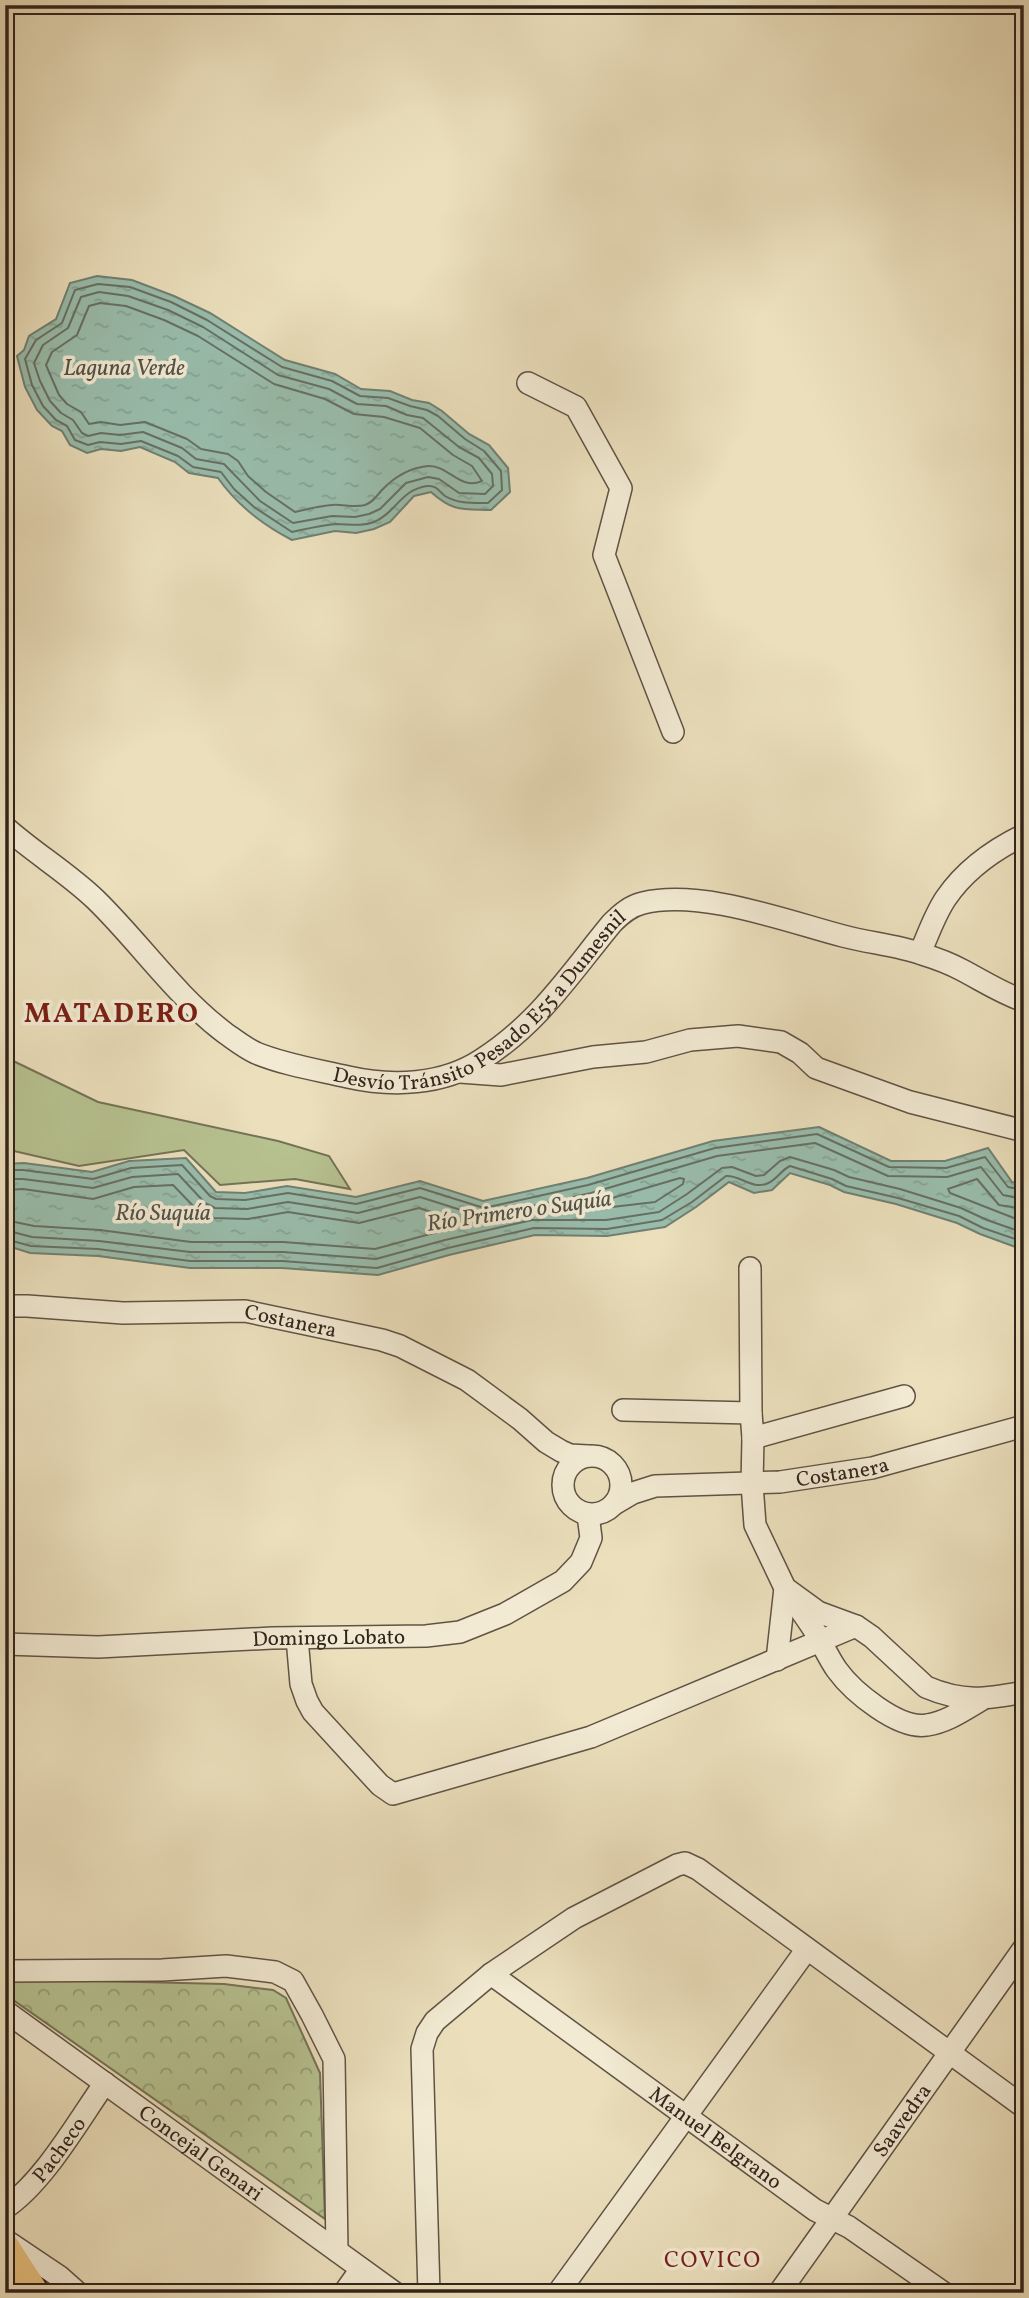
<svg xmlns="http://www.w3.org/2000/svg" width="1029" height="2298" font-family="Vollkorn,serif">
	<defs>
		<pattern id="park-crowns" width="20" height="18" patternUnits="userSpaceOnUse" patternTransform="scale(1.75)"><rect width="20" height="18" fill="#b7c291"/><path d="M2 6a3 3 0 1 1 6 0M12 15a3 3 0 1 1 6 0" fill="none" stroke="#959d76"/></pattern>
		<pattern id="water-ripples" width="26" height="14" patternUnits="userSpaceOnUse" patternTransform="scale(1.75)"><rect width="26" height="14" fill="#99bdac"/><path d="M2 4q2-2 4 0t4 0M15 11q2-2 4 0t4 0" fill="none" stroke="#84a294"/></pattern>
	</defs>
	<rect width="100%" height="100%" fill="#ebdfbc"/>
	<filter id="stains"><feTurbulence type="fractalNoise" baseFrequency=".00286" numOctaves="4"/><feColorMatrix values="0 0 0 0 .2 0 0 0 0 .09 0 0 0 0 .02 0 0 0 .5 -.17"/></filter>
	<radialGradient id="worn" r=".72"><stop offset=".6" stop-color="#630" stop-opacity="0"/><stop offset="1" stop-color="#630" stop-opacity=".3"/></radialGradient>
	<path fill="#b7c291" stroke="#747357" stroke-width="2" d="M5,1057L98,1102L278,1141L329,1156L350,1189L295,1179L220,1185L184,1150L79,1166L5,1149Z"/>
	<path fill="url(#park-crowns)" stroke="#747357" stroke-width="2" d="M14,1979L224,1984L273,1990L286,1998L320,2073L325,2219L9,1997L5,1987Z"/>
	<path fill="url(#water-ripples)" stroke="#708073" stroke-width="2" d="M97,276L132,280L174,296L210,313L285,360L335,374L361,389L390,391L412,400L429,403L442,411L469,434L489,445L508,468L510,492L491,510C463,509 453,512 431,492L414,496L390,522L374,529L356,533L335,531L292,540C263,525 237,505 218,478L189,473L175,462L140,447L121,451L101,449L87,453L70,445L62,431L52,426L37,410L25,387L17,356L24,350L29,336L56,319L70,283Z
		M819,1127L891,1161H945L988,1148L1012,1182L1024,1183V1250L980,1234L957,1223L896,1204L844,1192L830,1185L790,1173L772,1190L754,1193L729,1182L696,1207L665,1227L607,1236L535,1235L449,1255L378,1275L282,1268H190L98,1256L30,1253L5,1245V1164L24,1163L92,1172L129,1161L186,1158L216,1192L245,1193L287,1186L356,1197L420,1181L483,1201L587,1178L713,1141Z"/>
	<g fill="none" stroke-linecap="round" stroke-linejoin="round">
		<path stroke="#667064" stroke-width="2" d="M98,284L130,287L171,302L207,320L282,367L332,381L360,396L388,398L410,406L427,410L438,416L465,439L484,451L501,471L502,490L488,503C473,503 458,504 445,496C439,491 436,485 427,486C400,490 396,513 374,522C361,527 349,524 336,524C322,525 306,529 292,532L254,507L234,489L221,472L193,467L178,456L141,441L121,444L100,442L88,445L75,440L67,426L56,420L43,406L32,385L25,359L36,340L62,323L75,290Z
			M99,292L128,296L168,310L203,327L278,375L329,389L357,404L386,406L407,415L423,418L459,447L479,458L492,474L493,486L485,494L459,493L439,479L428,477L406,483L380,509L369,514L355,517L332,516L293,523L260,501L224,464L196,459L182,448L143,432L120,435L101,433L88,436L82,433L73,420L61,413L50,401L40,381L34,363L43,345L68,328L81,297Z
			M100,303L126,306L164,320L198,336L274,384L325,399L354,414L384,417L420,428L453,455L472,466L482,481C460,491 449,465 428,466C408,468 394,477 381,491C376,497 373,502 365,505C354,508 343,504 332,505C320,506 307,509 295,512L266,492L248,476L238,461L228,454L201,449L187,439L145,422L120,425L101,422L89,424L81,412L67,404L59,395L46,365L52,352L77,335L89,306Z
			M5,1170H23L93,1179L131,1168L182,1165L210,1196L216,1199L245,1200L288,1193L356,1204L420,1188L484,1208L588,1185L715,1148L817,1134L889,1167L946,1168L985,1157L1008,1187L1024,1190
			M680,1178L684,1179L683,1184L655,1202L595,1209L593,1207L595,1203Z
			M5,1179H23L93,1188L132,1177L178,1174L205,1203L215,1208L247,1209L288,1202L358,1213L420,1197L483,1217L591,1193L717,1156L815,1143L888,1176L947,1177L981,1167L1003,1195L1024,1199
			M5,1190L23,1189L93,1199L134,1187L173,1185L198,1211L214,1218L248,1219L288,1212L359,1223L419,1208L456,1220L458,1223L456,1227L375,1249L283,1242H191L100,1230L34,1226L5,1220
			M1024,1209L999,1205L977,1179L948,1189L950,1193L1024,1222
			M5,1230L32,1237L99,1241L190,1252H283L376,1259L445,1240L532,1220H606L659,1212L687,1194L722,1168L732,1167L756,1176L764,1175L780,1161L790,1157L834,1170L849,1177L900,1189L961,1208L987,1220L1024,1233
			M5,1239L31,1246L98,1249L190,1261H282L377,1268L448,1248L534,1228L607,1229L662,1220L692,1202L726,1176C740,1175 751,1189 766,1184C776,1181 781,1170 790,1166L832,1179L846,1186L898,1198L959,1216L983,1228L1024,1242"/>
		<g stroke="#605345" stroke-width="24">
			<g id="minor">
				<path d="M528,383L576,407L621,488L604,555L673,732"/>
				<path id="s1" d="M5,827C34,853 68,873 96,900C140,943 175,995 225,1033C235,1040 245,1048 256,1053C285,1065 318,1070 348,1077C392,1087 443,1085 481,1060C538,1024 570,974 612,923C621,914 630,906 643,903C701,889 786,921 843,936C869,943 896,945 922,954C935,958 949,963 962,970C983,981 1001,993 1024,1001"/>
				<path d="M920,953C928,935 935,914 946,898C966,869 993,850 1024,835"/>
				<path d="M460,1072L501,1075L593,1057L646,1052L690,1040L738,1036L781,1042L800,1053L816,1068L910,1102L1024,1131"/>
				<path d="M750,1268L751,1413L753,1438L752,1484L755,1525L785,1588L818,1612L856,1626L872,1637L926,1687C963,1703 986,1699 1024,1692"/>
				<path id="s2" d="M5,1306H27L123,1313L245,1311L382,1340L400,1346L467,1380L520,1419L546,1442L561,1451L570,1455L588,1456"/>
				<path d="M623,1410L751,1413"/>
				<path d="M753,1438L904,1396"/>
				<circle cx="592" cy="1485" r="29"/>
				<path id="s3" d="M616,1503L633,1493L655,1486L780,1482L872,1468L1024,1426"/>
				<path d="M794,1601C802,1612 809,1622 816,1633C823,1645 829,1659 837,1670C853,1692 899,1730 927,1725C947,1722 964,1710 981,1700"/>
				<path d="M297,1638L301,1684L307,1701L313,1712L380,1785L393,1794L591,1737L856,1626"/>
				<path id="s4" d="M5,1644L98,1647L272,1638L426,1636L460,1632L505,1614L563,1581L581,1562L591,1538L588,1515"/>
				<path d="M777,1660L785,1588"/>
				<path d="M5,1971L162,1970L226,1966L275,1972L293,1981L312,2015L334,2059L337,2251"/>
				<path id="s5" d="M491,1974L815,2210L849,2227L944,2293"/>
				<path id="s6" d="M5,2011L395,2293"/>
				<path id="s7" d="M5,2208C44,2182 78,2121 105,2083"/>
				<path d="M5,2240L60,2277L78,2293"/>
				<path d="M344,2293L361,2269"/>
				<path d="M429,2293L422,2049L427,2033L435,2021L491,1974L574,1918L677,1865L685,1863L698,1869L1024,2107"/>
				<path d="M558,2293L807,1949"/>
				<path id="s8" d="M779,2293L1024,1948"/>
			</g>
		</g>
		<g stroke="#32241d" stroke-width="30">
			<path id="major" d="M5,2245L36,2293"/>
		</g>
		<use href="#minor" stroke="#f2ead3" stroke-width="21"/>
		<use href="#major" stroke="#e6c07e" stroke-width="26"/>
	</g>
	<g text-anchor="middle" stroke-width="7" stroke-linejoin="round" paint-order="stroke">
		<g font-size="21" fill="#32241d" stroke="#f2ead3">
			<text dy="7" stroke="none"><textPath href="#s1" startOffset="598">Desvío Tránsito Pesado E55 a Dumesnil</textPath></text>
			<text dy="7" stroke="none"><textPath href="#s2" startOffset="287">Costanera</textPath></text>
			<text dy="7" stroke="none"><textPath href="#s3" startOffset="231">Costanera</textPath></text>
			<text dy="7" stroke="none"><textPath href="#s4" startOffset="324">Domingo Lobato</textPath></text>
			<text dy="7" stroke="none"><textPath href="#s8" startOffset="212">Saavedra</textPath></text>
			<text dy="7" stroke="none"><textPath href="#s5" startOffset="278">Manuel Belgrano</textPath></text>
			<text dy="7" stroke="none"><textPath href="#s7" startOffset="80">Pacheco</textPath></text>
			<text dy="7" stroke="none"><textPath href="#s6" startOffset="242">Concejal Genari</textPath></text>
		</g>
		<g font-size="23" font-style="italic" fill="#515248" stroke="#f2ead3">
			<text x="124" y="375">Laguna Verde</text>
			<text transform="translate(519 1210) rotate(-8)" y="8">Río Primero o Suquía</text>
			<text x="163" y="1220">Río Suquía</text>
		</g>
		<g font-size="23" letter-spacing="2" fill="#7a1f14" stroke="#f2ead3">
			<text x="713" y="2267">COVICO</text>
		</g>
		<g font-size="28" font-weight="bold" letter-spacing="2" fill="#7a1f14" stroke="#f2ead3">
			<text x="112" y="1022">MATADERO</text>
		</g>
	</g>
	<rect width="1029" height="2298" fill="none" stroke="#ebdfbc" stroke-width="28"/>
	<rect x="7" y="7" width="1015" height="2284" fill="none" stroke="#32241d" stroke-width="3.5"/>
	<rect x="14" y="14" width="1001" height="2270" fill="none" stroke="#32241d" stroke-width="2"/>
	<rect width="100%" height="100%" filter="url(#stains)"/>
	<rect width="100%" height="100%" fill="url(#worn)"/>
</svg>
